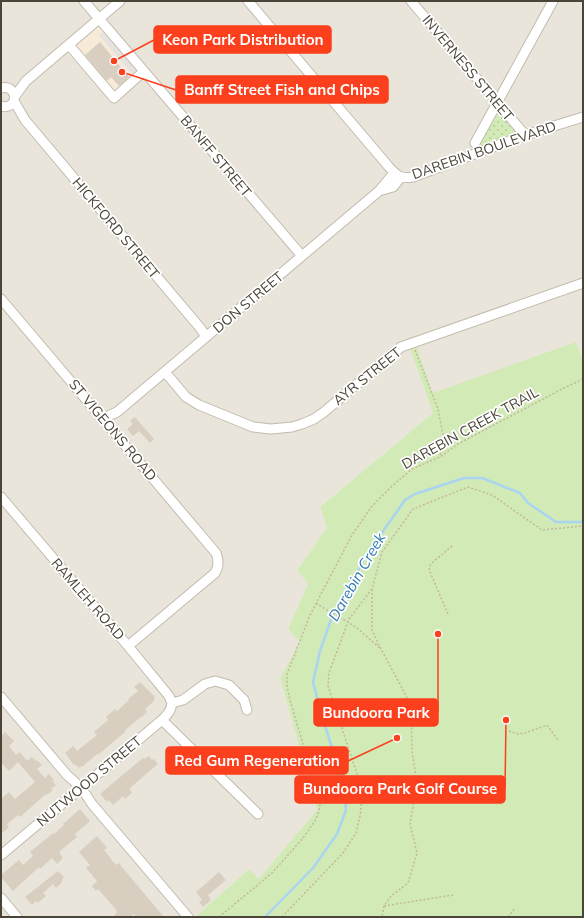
<svg xmlns="http://www.w3.org/2000/svg" width="584" height="918" font-family="Mulish,sans-serif">
	<defs>
		<pattern id="grass-dots" width="8" height="8" patternUnits="userSpaceOnUse"><rect width="8" height="8" fill="#d2eab5"/><path d="M2 2h.1M6 6h.1" fill="none" stroke="#b6ca9c" stroke-width="1.8" stroke-linecap="round"/></pattern>
	</defs>
	<rect width="100%" height="100%" fill="#f6f3ec"/>
	<path fill="#eae5da" d="M1,1H583V360L576,342L433,413L320,507L327,528L297,570L308,584L288,629L300,642L280,678L317,810L259,880L249,869L195,917H1Z"/>
	<path fill="#f7ead8" d="M99,24L141,74L114,97L72,48Z"/>
	<path fill="url(#grass-dots)" d="M499,112L518,135L476,150Z"/>
	<path fill="#d2eab5" d="M576,342L583,360V917H195L249,869L259,879L317,810L280,678L300,642L288,629L308,584L297,570L327,528L320,507L433,413L410,348L416,345L433,393Z"/>
	<path fill="#e5e3e0" d="M105,31L137,70L132,74L99,35Z"/>
	<g fill="none" stroke-linecap="round" stroke-linejoin="round">
		<path stroke="#a9d4f2" stroke-width="2.5" d="M265,917L313,868L337,834L346,810L343,781L323,720L313,682L320,651L333,614L354,579L365,557L405,500L415,494L464,478H482L520,493L528,503L556,522H581L583,520"/>
	</g>
	<path fill="#d8cfc1" d="M100,42L129,77L119,86L111,77L107,81L85,55Z
		M135,417L154,439L150,443L139,431L133,436L127,429L133,424L130,421Z
		M140,682L155,697L154,698L155,700L145,709L147,712L142,717V716L125,730L126,731L98,755L97,754L82,767L81,766L79,768L75,764L74,765L65,753L73,746L77,751L97,735L94,732L108,720L106,717L115,709L117,711L129,700L128,699L138,691L134,687Z
		M5,732L14,741L9,746L16,755L20,752L27,761L32,757L36,761L37,760L42,765L37,769L45,778L49,774L54,780L52,781L56,785L51,789L53,790L47,795L46,794L20,817L18,815L7,824L9,827L1,834V799L9,792L15,799L35,782L18,762L9,771L1,762V736Z
		M149,756L152,760L154,759L158,764L131,787L130,790L132,793L125,799L123,796L113,805L109,800L107,802L100,794L143,758L144,759Z
		M80,809L90,821L75,834L77,837L59,852L63,858L57,864L52,858L40,869L39,867L13,891L1,877V875L19,860L23,865L33,856L30,852L41,843L53,833L54,834L64,825L63,824Z
		M97,836L107,848L104,850L116,865L119,863L122,867L164,917H136L134,914L130,917H112L117,913L116,912L117,911L98,889L96,891L92,886L97,881L86,868L90,865L79,852Z
		M58,871L64,877L62,879L63,880L61,882L62,883L56,888L53,884L43,893L46,896L38,903L36,901L32,905L25,897Z
		M219,872L226,880L208,895L211,900L203,907L199,902L202,900L196,892Z"/>
	<g fill="none" stroke-linecap="round" stroke-linejoin="round">
		<g stroke="#c2bbae" stroke-width="11">
			<path id="minor" d="M84,1L302,256
				M248,1L389,167C397,176 401,179 413,177L525,135L583,117
				M411,1L525,135
				M69,45L114,98L144,71
				M1,88C19,84 19,111 1,106
				M15,96L26,81L120,1
				M14,101L25,120L201,329L206,337
				M475,143L553,1
				M379,191L393,187L401,177
				M1,299L216,553C219,560 219,566 215,573L128,646
				M165,372L186,397L199,405L253,427L271,429L292,427L302,424L314,419L324,412L401,347L583,283
				M104,420L110,415L117,412L379,191L394,173
				M1,497L128,646L169,696L172,703
				M1,697L67,775C78,784 85,792 92,804L188,917
				M172,703L183,700L205,684L215,681L229,685L244,700L247,710
				M162,720L258,814
				M1,855L162,720C168,714 171,711 172,703
				M1,898L17,917"/>
		</g>
		<path stroke="#c4b79f" stroke-width="1.5" stroke-dasharray="2 2" stroke-linecap="butt" d="M415,350L438,409L443,435L440,457
			M372,589V630L379,645L411,705L412,751L416,777L414,801L410,824L417,853L408,883L391,896L384,906L382,917
			M316,603L333,614L348,622L358,629L381,649
			M448,614L430,572L429,567L433,562L452,546
			M509,731L518,734L525,733L547,725L558,740
			M384,906L453,895
			M219,917L272,873L303,838L315,821L319,811L320,804L316,788L290,700L287,686V674L310,615L352,535L372,506L392,486L412,469L440,457L458,444L562,389L583,379
			M282,917L343,853L356,833L360,816L363,792L328,686L329,673L349,619L372,589L382,552L413,509L468,487L492,495L542,530L583,526
			M508,917L515,908"/>
		<use href="#minor" stroke="#fff" stroke-width="9"/>
	</g>
	<g text-anchor="middle" stroke-width="3.5" stroke-linejoin="round" paint-order="stroke">
		<g font-size="14" fill="#4b4439" stroke="#fff">
			<text transform="translate(468 68) rotate(50)" y="5">INVERNESS STREET</text>
			<text transform="translate(484 150) rotate(-19)" y="5">DAREBIN BOULEVARD</text>
			<text transform="translate(216 156) rotate(50)" y="5">BANFF STREET</text>
			<text transform="translate(116 228) rotate(50)" y="5">HICKFORD STREET</text>
			<text transform="translate(248 302) rotate(-40)" y="5">DON STREET</text>
			<text transform="translate(367 376) rotate(-39)" y="5">AYR STREET</text>
			<text transform="translate(470 428) rotate(-29)" y="5">DAREBIN CREEK TRAIL</text>
			<text transform="translate(113 430) rotate(50)" y="5">ST VIGEONS ROAD</text>
			<text transform="translate(88 599) rotate(49)" y="5">RAMLEH ROAD</text>
			<text transform="translate(89 781) rotate(-40)" y="5">NUTWOOD STREET</text>
		</g>
		<g font-size="15" font-style="italic" fill="#2e7ab2" stroke="#fff">
			<text transform="translate(357 577) rotate(-60)" y="5">Darebin Creek</text>
		</g>
	</g>
	<path fill="none" stroke="#fc3f1d" stroke-width="1.5" d="M114 61L154 40M122 72L176 90M438 634L438 713M397 738L348 761M506 720L505 789"/>
	<g fill="#fc3f1d" stroke="#fff" stroke-width="1.5">
		<circle cx="114" cy="61" r="4"/>
		<circle cx="122" cy="72" r="4"/>
		<circle cx="438" cy="634" r="4"/>
		<circle cx="397" cy="738" r="4"/>
		<circle cx="506" cy="720" r="4"/>
	</g>
	<g fill="#fc3f1d" stroke="#fc3f1d" stroke-width="1.5">
		<rect x="154" y="26" width="177" height="27" rx="4"/>
		<rect x="176" y="76" width="212" height="27" rx="4"/>
		<rect x="314" y="699" width="124" height="27" rx="4"/>
		<rect x="166" y="747" width="182" height="27" rx="4"/>
		<rect x="295" y="776" width="210" height="27" rx="4"/>
	</g>
	<g font-size="15" text-anchor="middle" font-weight="bold" fill="#fff">
		<text x="243" y="45">Keon Park Distribution</text>
		<text x="282" y="95">Banff Street Fish and Chips</text>
		<text x="376" y="718">Bundoora Park</text>
		<text x="257" y="766">Red Gum Regeneration</text>
		<text x="400" y="794">Bundoora Park Golf Course</text>
	</g>
	<rect width="584" height="918" fill="none" stroke="#4b4439" stroke-width="4"/>
</svg>
